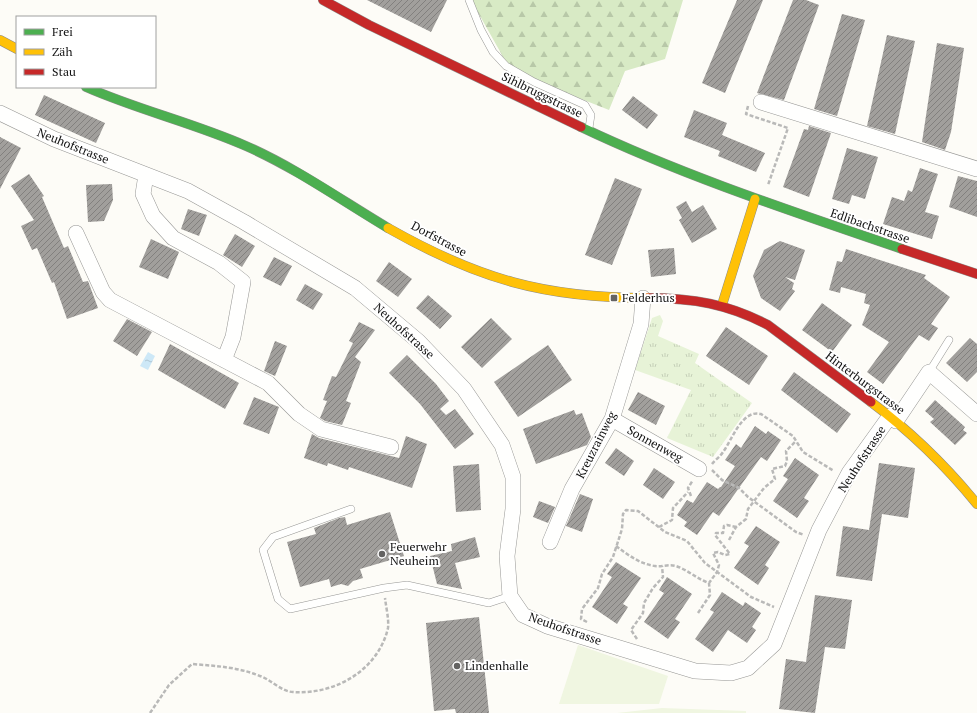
<svg xmlns="http://www.w3.org/2000/svg" width="977" height="713" font-family="'PT Serif',serif">
	<defs>
		<pattern id="grass-tufts" width="24" height="20" patternUnits="userSpaceOnUse"><rect width="24" height="20" fill="#e7f3d7"/><path d="M3 7l-1-3M5 7V3M7 7l1-3M15 17l-1-3M17 17v-4M19 17l1-3" fill="none" stroke="#c5cfb8"/></pattern>
		<pattern id="forest-firs" width="22" height="20" patternUnits="userSpaceOnUse"><rect width="22" height="20" fill="#d8eac5"/><path d="M5 1l3.5 6h-7zM16 11l3.5 6h-7z" fill="#b8c8a8"/></pattern>
		<pattern id="water-ripples" width="26" height="14" patternUnits="userSpaceOnUse"><rect width="26" height="14" fill="#cde8f7"/><path d="M2 4q2-2 4 0t4 0M15 11q2-2 4 0t4 0" fill="none" stroke="#afc6d3"/></pattern>
		<pattern id="building-hatch" width="6" height="6" patternUnits="userSpaceOnUse"><rect width="6" height="6" fill="#a19f9c"/><path d="M-1 1l2-2M0 6l6-6M5 7l2-2" fill="none" stroke="#82807e"/></pattern>
	</defs>
	<rect width="100%" height="100%" fill="#fdfcf7"/>
	<path fill="url(#grass-tufts)" d="M660,315L663,321L658,336L699,354L695,363L752,403L713,457L667,438L691,390L635,370L652,318Z"/>
	<path fill="url(#forest-firs)" d="M471,0H683L665,59L625,71L609,110L511,71Z"/>
	<path fill="#f0f6e1" d="M578,645L668,676L659,704H559Z
		M662,708L746,711V713H617Z"/>
	<path fill="url(#water-ripples)" d="M148,352L155,356L148,370L140,366Z"/>
	<path fill="url(#building-hatch)" d="M367,0H447L431,32Z
		M737,0H763L725,93L702,83Z
		M793,0H806L819,5L784,100L757,93Z
		M842,14L865,20L837,116L814,109Z
		M887,35L915,41L895,134L867,126Z
		M937,43L964,48L951,132L945,150L922,142Z
		M44,95L105,123L96,143L35,115Z
		M633,96L658,115L647,129L622,110Z
		M694,110L727,123L722,135L765,153L756,172L718,156L720,151L684,137Z
		M809,126L831,133L809,197L783,187L804,129L808,130Z
		M0,137L21,148L0,189Z
		M847,148L878,157L865,199L852,195L849,204L832,199Z
		M920,168L938,174L925,212L939,216L932,239L883,224L892,197L904,201L908,190L912,192Z
		M29,174L44,196L42,197L64,248L68,246L83,282L88,281L98,308L67,319L54,282L52,283L37,248L32,250L21,226L34,220L11,186Z
		M958,176L977,181V217L949,207Z
		M615,178L642,189L612,265L585,255Z
		M112,184L113,200L104,221L88,222L86,185Z
		M686,201L692,212L703,205L717,229L692,243L679,220L682,218L676,207Z
		M188,209L207,215L199,236L181,229Z
		M235,234L255,246L242,267L223,255Z
		M151,239L179,252L168,279L139,267Z
		M780,241L805,250L795,280L785,277L794,283L792,289L795,291L780,311L761,298L753,276L764,250Z
		M674,248L676,274L651,277L648,250Z
		M846,249L926,275L924,278L950,297L931,324L938,328L929,341L919,335L883,384L867,372L889,342L862,325L870,305L864,303L866,294L841,287L840,293L829,290L837,261L842,262Z
		M274,257L292,266L281,286L263,277Z
		M389,262L412,279L398,297L376,281Z
		M305,284L323,294L313,310L296,300Z
		M428,295L452,316L440,329L416,308Z
		M822,303L852,325L832,352L802,330Z
		M491,318L512,339L482,368L461,347Z
		M127,319L152,332L137,356L113,341Z
		M359,322L375,330L355,357L361,362L346,401L351,403L342,425L325,421L320,418L327,401L323,400L332,376L336,377L353,343L349,341Z
		M726,327L768,356L749,385L706,356Z
		M970,338L977,344V372L967,382L946,363Z
		M275,341L287,346L275,376L264,371Z
		M170,344L239,383L225,409L158,370Z
		M548,345L572,380L518,417L494,382Z
		M407,355L436,384L449,401L440,409L446,415L455,409L474,434L455,449L420,404L389,373Z
		M794,372L851,414L837,433L781,390Z
		M638,392L665,406L656,425L628,410Z
		M254,397L279,407L269,434L243,424Z
		M935,400L965,427L963,430L967,433L955,445L930,422L934,419L925,411Z
		M574,410L576,415L582,413L591,437L587,445L536,464L523,429Z
		M755,426L766,434L768,431L781,440L767,461L761,457L719,516L713,512L697,535L684,526L687,522L677,515L687,500L693,503L707,482L718,489L720,487H721L735,466L725,460L736,444L741,448Z
		M312,434L319,438L399,458L406,436L427,444L412,488L349,467L348,470L328,463L327,466L304,458Z
		M616,448L634,461L624,476L605,463Z
		M795,458L819,475L804,498L809,501L797,518L773,501L788,479L783,476Z
		M879,463L915,468L908,518L882,514L872,581L836,576L843,526L869,530Z
		M479,464L481,510L456,512L453,466Z
		M654,468L675,482L663,499L643,485Z
		M580,494L593,499L582,532L566,526Z
		M539,501L555,507L548,523L533,517Z
		M390,512L404,556L360,569L363,578L353,581L348,586L341,584L331,587L329,579L300,587L287,542L316,534L314,528L339,518L345,517L347,525Z
		M756,526L780,542L765,565L769,568L758,585L734,568L749,546L744,543Z
		M475,537L480,557L455,563L462,589L437,584L430,556L452,551L451,544Z
		M616,562L641,578L623,604L628,607L617,624L592,607L612,577L607,574Z
		M667,577L692,594L675,619L680,622L668,639L644,622L664,593L659,590Z
		M722,592L743,606L745,602L761,613L752,627L756,630L747,643L728,630L713,652L695,639L714,612L710,610Z
		M815,595L852,600L845,649L825,647L815,713L779,709L786,659L806,662Z
		M479,617L489,713H456L455,709L434,711L426,623Z"/>
	<g fill="none" stroke-linecap="round" stroke-linejoin="round">
		<g stroke="#979795" stroke-width="8">
			<path id="lane" d="M469,0L481,30L493,52L506,66L534,82L585,105L591,115L589,128
				M929,372L949,340
				M351,509L273,537L263,550L278,599L290,609L384,588L407,585L489,603L510,596"/>
		</g>
		<g stroke="#979795" stroke-width="16">
			<path id="street" d="M761,102L977,169
				M0,113L54,139L188,191L244,222L355,288L418,341L464,389L502,445L513,477V509L507,556L510,596L523,615L547,626L695,671L731,673L748,668L774,644L819,530L849,473L890,416
				M146,175L143,194L153,216L173,238L219,263L243,282L233,337L224,360
				M76,233L103,292L110,300L268,383L299,414L321,429L391,447
				M612,419L699,469
				M896,421L929,372L977,414
				M550,542L572,489L612,419L641,324L643,298"/>
		</g>
		<g stroke="#8e8d8b" stroke-width="10">
			<path id="fast" d="M86,87C138,110 194,123 246,146C296,168 341,200 388,228
				M581,127C684,176 794,212 902,249"/>
		</g>
		<g stroke="#8e8d8b" stroke-width="10">
			<path id="slow" d="M0,40L17,49
				M388,228C478,279 544,298 648,298
				M722,305L755,199
				M871,402C910,431 946,466 977,504"/>
		</g>
		<g stroke="#8e8d8b" stroke-width="10">
			<path id="jam" d="M323,0L369,25L581,127
				M902,249L977,274
				M648,298C693,298 728,304 768,325L871,402"/>
		</g>
		<path stroke="#b9b9b8" stroke-width="2.5" stroke-dasharray="4 2" stroke-linecap="butt" d="M748,106L746,114L788,128L768,185
			M712,464C715,460 720,457 723,452C732,440 742,409 761,414L793,436L803,452L834,471
			M712,470L722,480L739,488L748,497L796,532L804,535
			M691,496L688,488L693,480
			M659,527L672,520L673,508L688,492
			M729,540L736,527L746,519L748,509L764,488L775,479L772,469L785,466L787,461L786,451L796,441
			M616,546C628,555 640,564 655,566C662,567 669,564 676,566C688,570 697,579 709,583L717,572L719,565L713,553L718,552L725,555L730,554L715,535L716,533H723L724,526L727,525L736,527
			M698,613L710,595L709,583
			M587,622L581,619L582,609L598,588L602,574L613,557L622,529L623,514L626,510L638,511L665,532L687,541L705,563L751,597L774,607
			M637,639L631,630L643,613L644,603L653,588L663,577L662,566
			M150,713L169,685L192,664C216,666 238,667 260,676C270,679 282,692 293,692C334,695 378,671 388,628C389,619 386,607 385,598"/>
		<use href="#lane" stroke="#fffffe" stroke-width="7"/>
		<use href="#street" stroke="#fffffe" stroke-width="15"/>
		<use href="#fast" stroke="#4caf50" stroke-width="9"/>
		<use href="#slow" stroke="#ffc107" stroke-width="9"/>
		<use href="#jam" stroke="#c62828" stroke-width="9"/>
	</g>
	<g fill="#646362" stroke="#fff" stroke-width="1.5">
		<rect x="610" y="294" width="8" height="8" rx="2"/>
		<circle cx="382" cy="554" r="4"/>
		<circle cx="457" cy="666" r="4"/>
	</g>
	<g text-anchor="middle" stroke-width="4" stroke-linejoin="round" paint-order="stroke">
		<g font-size="12" fill="#111" stroke="#fff">
			<text transform="translate(542 95) rotate(26)" y="4">Sihlbruggstrasse</text>
			<text transform="translate(73 146) rotate(22)" y="4">Neuhofstrasse</text>
			<text transform="translate(870 226) rotate(19)" y="4">Edlibachstrasse</text>
			<text transform="translate(439 239) rotate(28)" y="4">Dorfstrasse</text>
			<text transform="translate(404 331) rotate(42)" y="4">Neuhofstrasse</text>
			<text transform="translate(865 383) rotate(37)" y="4">Hinterburgstrasse</text>
			<text transform="translate(655 444) rotate(29)" y="4">Sonnenweg</text>
			<text transform="translate(596 445) rotate(-63)" y="4">Kreuzrainweg</text>
			<text transform="translate(862 459) rotate(-57)" y="4">Neuhofstrasse</text>
			<text transform="translate(565 629) rotate(19)" y="4">Neuhofstrasse</text>
		</g>
		<g font-size="12" fill="#111" stroke="#fff" text-anchor="start">
			<text x="622" y="302">Felderhus</text>
			<text x="390" y="551">Feuerwehr<tspan x="390" dy="14">Neuheim</tspan></text>
			<text x="465" y="670">Lindenhalle</text>
		</g>
	</g>
	<rect x="16" y="16" width="140" height="72" fill="#ffffff" stroke="#a0a0a0"/>
	<rect x="24" y="29" width="20" height="6" fill="#4caf50" stroke="#a0a0a0"/>
	<text x="52" y="36" font-size="12" fill="#111111">Frei</text>
	<rect x="24" y="49" width="20" height="6" fill="#ffc107" stroke="#a0a0a0"/>
	<text x="52" y="56" font-size="12" fill="#111111">Zäh</text>
	<rect x="24" y="69" width="20" height="6" fill="#c62828" stroke="#a0a0a0"/>
	<text x="52" y="76" font-size="12" fill="#111111">Stau</text>
</svg>
